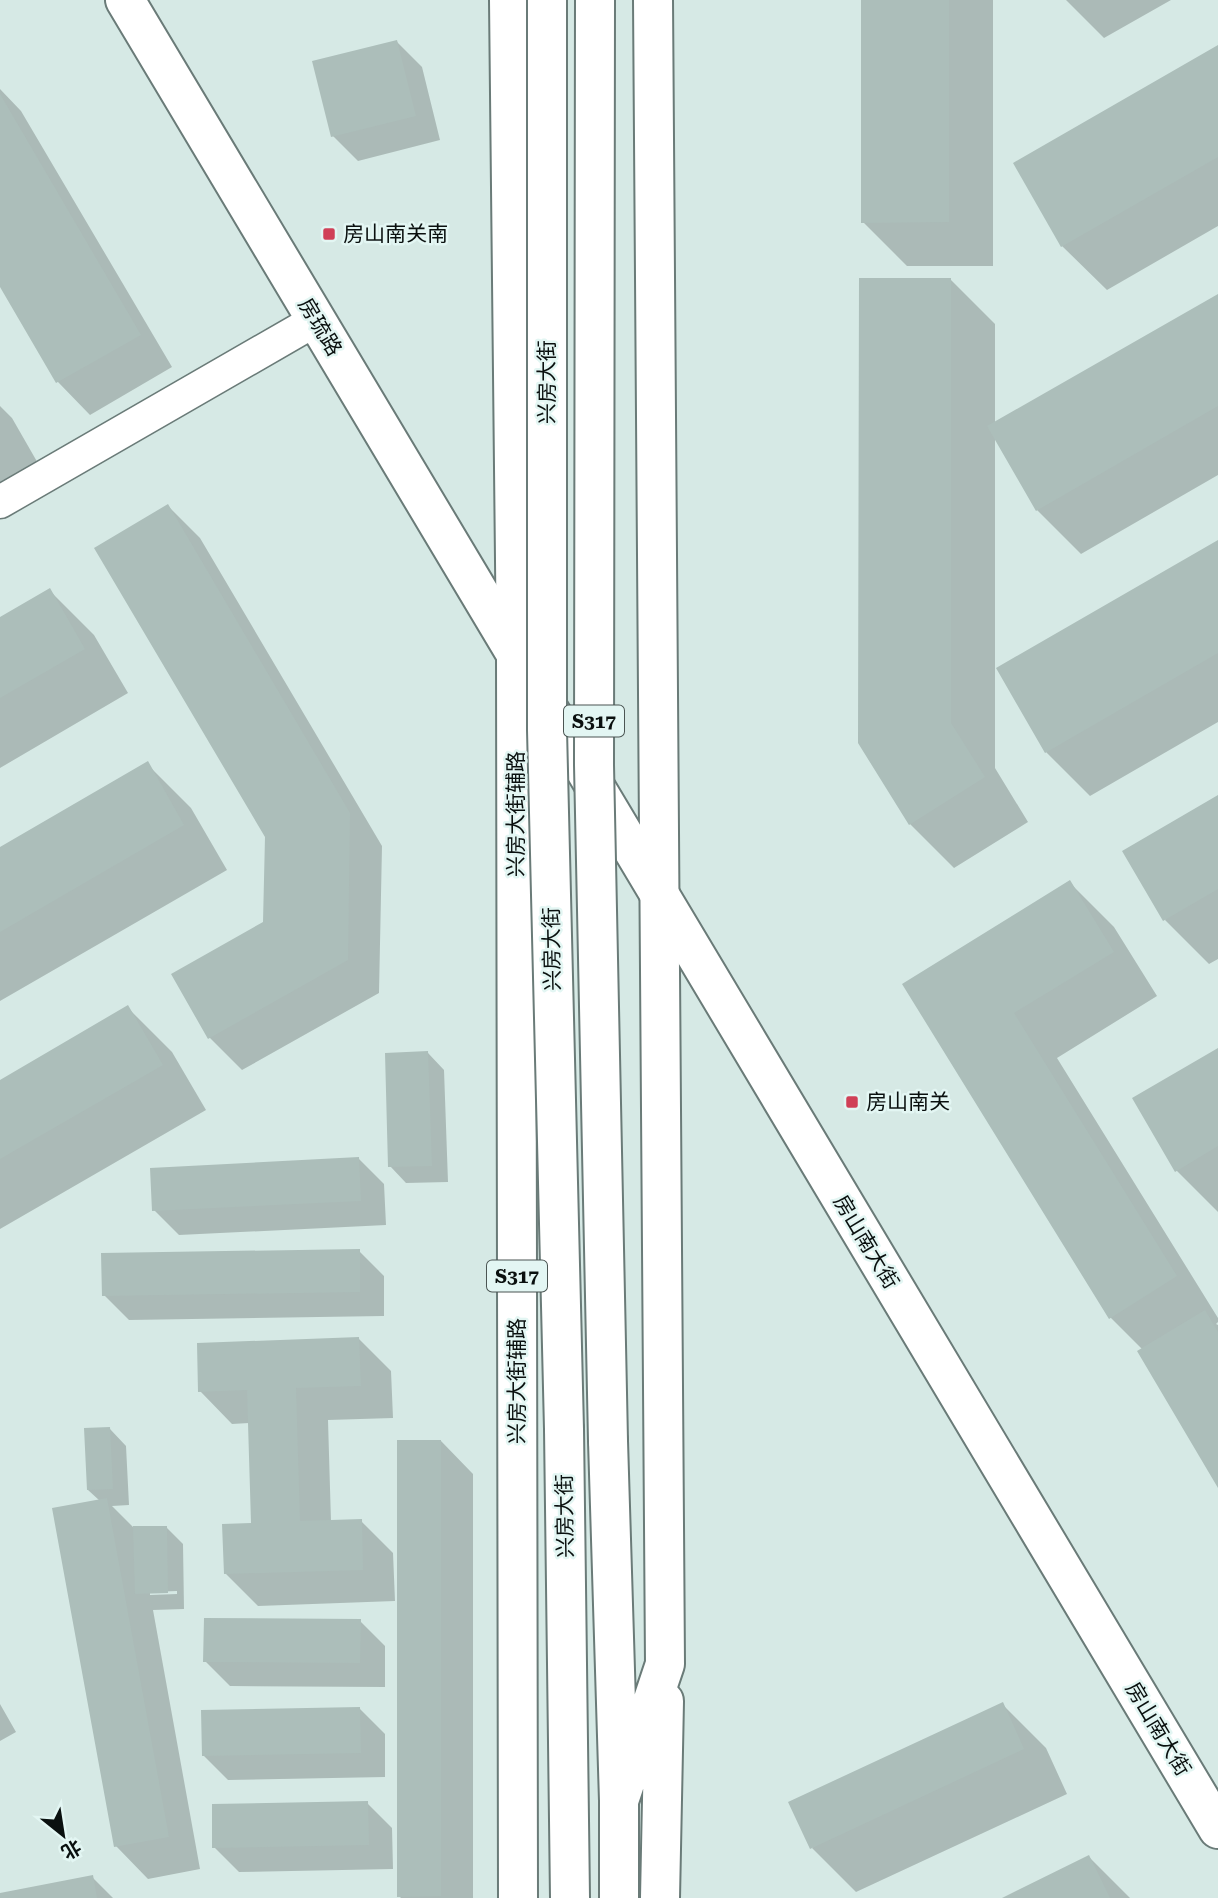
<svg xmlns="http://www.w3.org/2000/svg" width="1218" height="1898" font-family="'Roboto Serif','Noto Sans SC',serif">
	<rect width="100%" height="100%" fill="#d6e9e5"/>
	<path fill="#0003" fill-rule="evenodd" d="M862,0H993V266H907L863,222Z
		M1066,0H1171L1104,38Z
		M397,42L422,67L440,140L358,161L333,136Z
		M1218,47V226L1107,290L1062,246Z
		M0,89L21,111L172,367L90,415L58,382L0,284Z
		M951,280L995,324V424L1218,296V475L1081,554L1037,510L995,437V768L1028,822L954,868L910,824Z
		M0,406L12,418L47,479L0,506Z
		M168,506L200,538L382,846L379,993L242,1070L210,1038L174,975L265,923L267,837Z
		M1218,542V722L1090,796L1046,752Z
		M49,590L94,635L128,693L0,768V619Z
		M147,764L191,808L227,870L0,1001V849Z
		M1218,797V959L1209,964L1165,920Z
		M1070,883L1114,927L1157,996L1057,1058L1218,1318V1322L1216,1324L1218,1325V1484L1143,1350L1110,1317L905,984Z
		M128,1008L172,1052L206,1110L0,1229V1082Z
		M1218,1050V1212L1176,1170Z
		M428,1053L444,1070L448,1182L406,1183L390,1166Z
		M359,1159L384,1184L386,1225L179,1235L154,1210Z
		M359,1251L384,1276V1316L129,1320L104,1295Z
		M359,1339L391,1371L393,1418L328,1420L331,1522L361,1521L393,1553L395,1601L258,1606L226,1574L253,1524L249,1423L232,1424L200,1391Z
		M110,1429L126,1446L129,1505L112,1506L134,1528L166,1527L183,1544L184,1609L153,1610L200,1869L148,1879L116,1846L100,1501L88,1490ZM177,1591V1594L150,1595V1592Z
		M441,1441L473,1474V1898H401L399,1896Z
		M360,1621L385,1646V1687L230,1686L205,1661Z
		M0,1704L16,1732L0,1741Z
		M1002,1704L1046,1748L1067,1794L856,1892L812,1848Z
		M360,1709L385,1734V1777L228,1780L203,1755Z
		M367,1803L392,1828L393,1869L239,1872L214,1847Z
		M1089,1857L1130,1898H1006Z
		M92,1877L113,1898H0V1895Z"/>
	<path fill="#acbeba" d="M861,0H949V222L861,223Z
		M397,40L416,116L331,137L312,61Z
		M1218,45V157L1061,247L1013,163Z
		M0,94L141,335L56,383L0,287Z
		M859,278H951V723L985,777L909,825L858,743Z
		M1218,294V406L1036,511L987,426Z
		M168,504L350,813L348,960L208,1039L171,974L263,922L265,837L94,548Z
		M1218,540V653L1045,753L996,668Z
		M50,588L85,649L0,698V617Z
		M148,761L184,825L0,932V847Z
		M1218,795V889L1163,921L1122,851Z
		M1070,880L1114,952L1014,1013L1177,1276L1109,1319L902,984Z
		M128,1005L163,1065L0,1159V1080Z
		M1218,1048V1146L1175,1172L1132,1098Z
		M428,1051L432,1166L388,1167L385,1053Z
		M359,1157L361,1201L152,1211L150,1168Z
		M360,1249V1292L102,1296L101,1253Z
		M1205,1310L1218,1332V1488L1137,1351Z
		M359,1337L361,1386L296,1388L300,1521L362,1519L363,1570L224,1574L222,1524L251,1523L247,1390L198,1392L197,1343Z
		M110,1427L113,1489L87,1490L84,1428Z
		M397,1440H441V1896L397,1897Z
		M107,1498L169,1837L114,1847L52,1508Z
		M133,1526H167L168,1593L135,1594Z
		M204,1618L361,1619L360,1663L203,1662Z
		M1003,1702L1024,1749L810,1849L788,1802Z
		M360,1707L361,1753L202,1756L201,1710Z
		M368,1801L369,1845L212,1848V1804Z
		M1089,1855L1110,1898H1002Z
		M93,1875L97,1898H0V1893Z"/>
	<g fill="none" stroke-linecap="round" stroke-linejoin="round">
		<g stroke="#6a7b78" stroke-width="35">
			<path id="street" d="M0,502L316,320"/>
		</g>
		<g stroke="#6a7b78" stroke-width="42">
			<path id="secondary" d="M125,0L1218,1829"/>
		</g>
		<g stroke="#6a7b78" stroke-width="42">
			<path id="primary" d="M509,0L516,654L518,1898
				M564,1429L570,1898
				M608,1441L619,1801V1898
				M619,1801L665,1664L653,0
				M660,1898L664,1701"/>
		</g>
		<use href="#street" stroke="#fff" stroke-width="32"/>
		<use href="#secondary" stroke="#fff" stroke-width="38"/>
		<use href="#primary" stroke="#fff" stroke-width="38"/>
		<g stroke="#6a7b78" stroke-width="42" stroke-linecap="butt">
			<path id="primary-bridge" d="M547,0V730L564,1429
				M595,0L594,765L608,1441"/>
		</g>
		<use href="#primary-bridge" stroke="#fff" stroke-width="38"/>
	</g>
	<g fill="#d04057" stroke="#e3f6f3" stroke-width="2.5">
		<rect x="322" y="227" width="14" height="14" rx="3.5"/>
		<rect x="845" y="1095" width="14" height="14" rx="3.5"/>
	</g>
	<g text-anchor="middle" stroke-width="5" stroke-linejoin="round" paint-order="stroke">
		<g fill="#e3f6f3" stroke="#4b5553" stroke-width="2">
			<rect x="564" y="705.5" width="60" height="31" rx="5"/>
			<rect x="487" y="1260.5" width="60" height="31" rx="5"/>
		</g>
		<g font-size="19" font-weight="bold" fill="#0a100f">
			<text x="594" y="728">S317</text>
			<text x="517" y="1283">S317</text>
		</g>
		<g font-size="21" fill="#0a100f" stroke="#e3f6f3" text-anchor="start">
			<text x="343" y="241">房山南关南</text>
			<text x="866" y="1109">房山南关</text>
		</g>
		<g font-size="21" fill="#0a100f" stroke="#e3f6f3">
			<text transform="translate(320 327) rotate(59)" y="7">房琉路</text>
			<text transform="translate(547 382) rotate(-90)" y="7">兴房大街</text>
			<text transform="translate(516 814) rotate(-90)" y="7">兴房大街辅路</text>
			<text transform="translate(552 949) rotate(-91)" y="7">兴房大街</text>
			<text transform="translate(866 1242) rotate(59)" y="7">房山南大街</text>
			<text transform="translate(517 1381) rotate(-90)" y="7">兴房大街辅路</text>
			<text transform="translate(565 1516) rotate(-91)" y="7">兴房大街</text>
			<text transform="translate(1158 1729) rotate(59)" y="7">房山南大街</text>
		</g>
	</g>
	<g transform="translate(63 1835) rotate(150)" stroke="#e3f6f3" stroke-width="5" paint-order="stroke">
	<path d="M0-5L12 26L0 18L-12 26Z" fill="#0a100f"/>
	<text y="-10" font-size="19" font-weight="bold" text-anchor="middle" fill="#0a100f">北</text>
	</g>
</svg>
